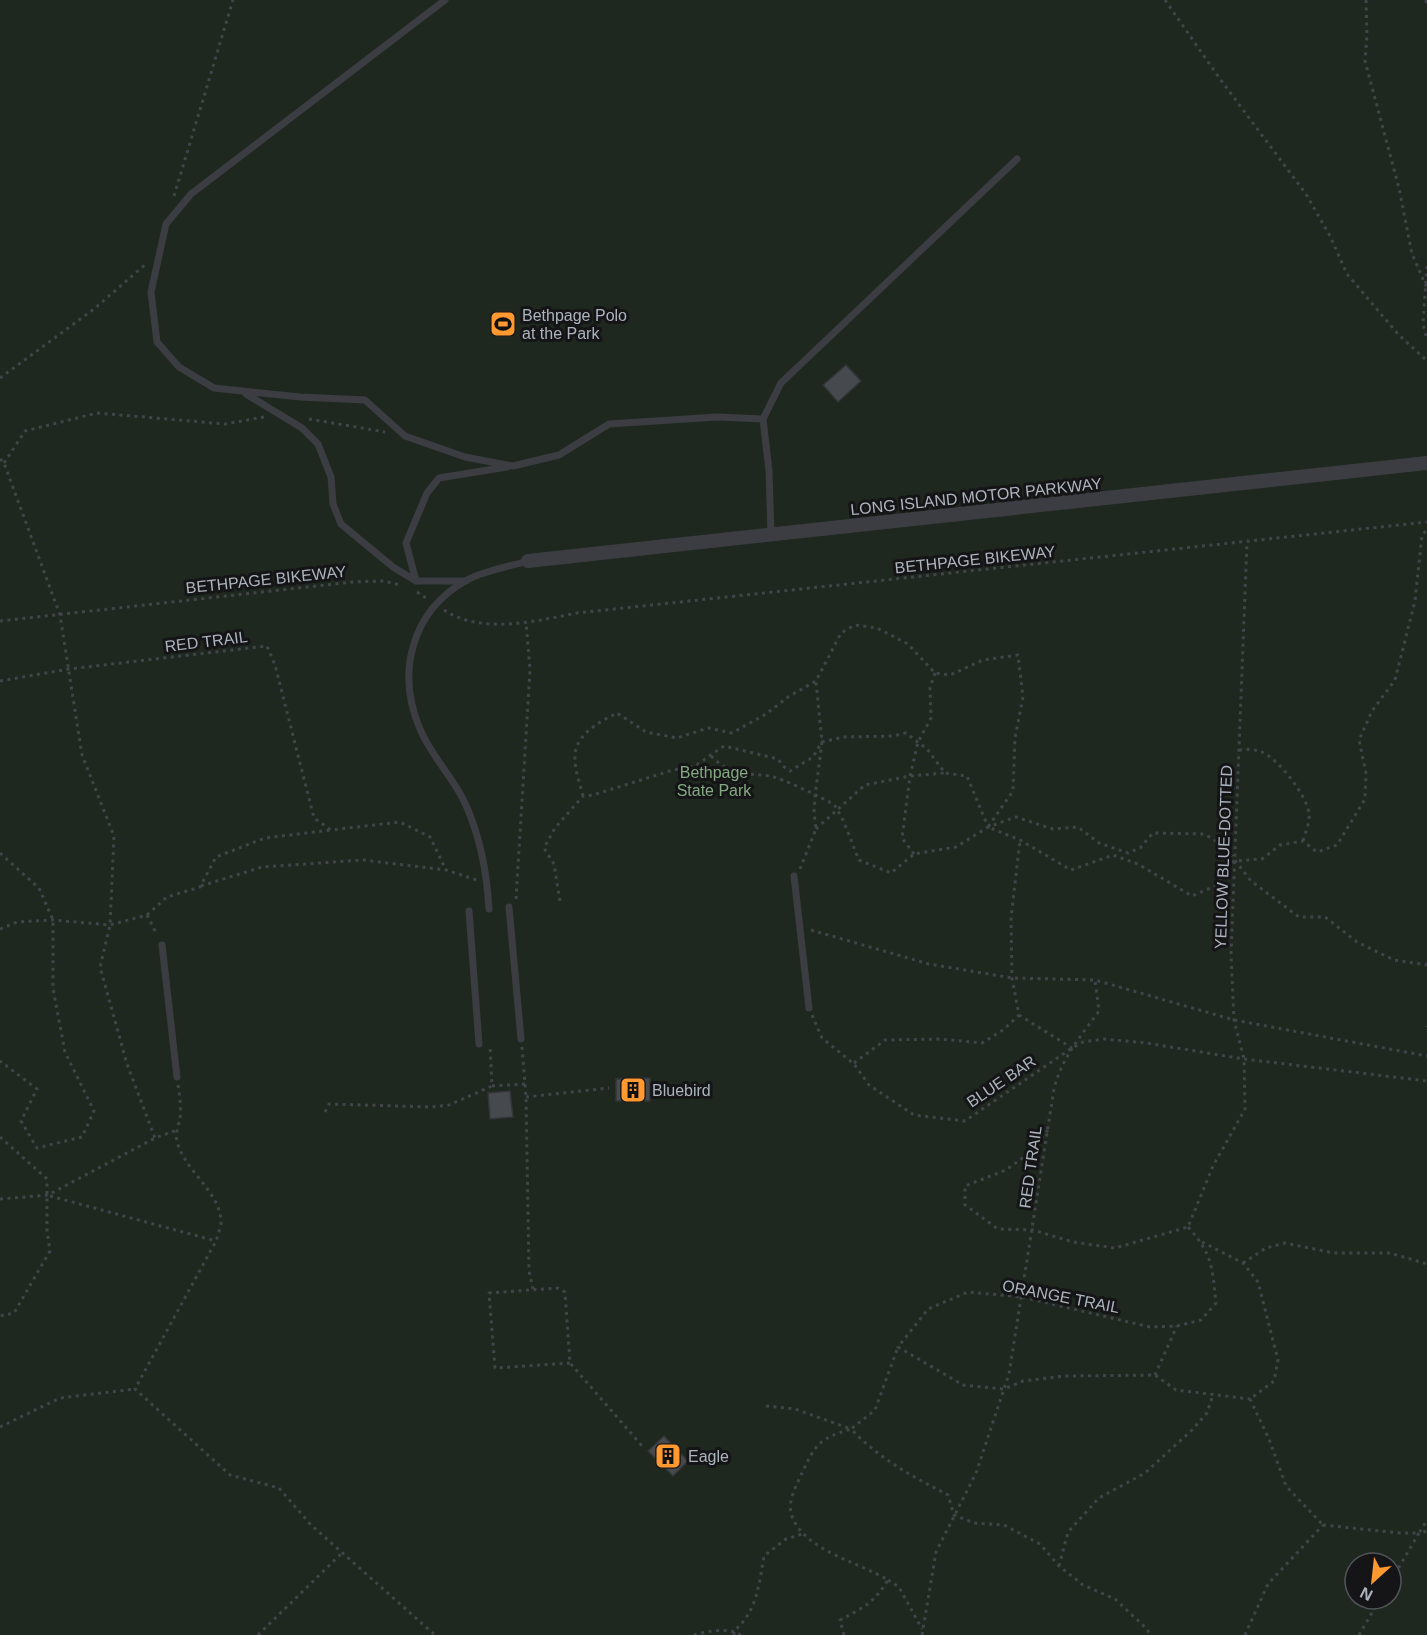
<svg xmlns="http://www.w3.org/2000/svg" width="1427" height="1635" font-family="Arial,sans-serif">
	<rect width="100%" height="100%" fill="#1a1a1d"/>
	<path fill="#1f281f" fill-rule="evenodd" d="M0,0H1427V1635H0ZM1355,1563H1391V1599H1355Z"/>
	<path fill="#46494d" stroke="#343539" stroke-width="1.5" d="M846,365L861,381L838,402L823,385Z
		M650,1078V1101H616V1079Z
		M510,1091L513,1117L490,1119L488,1093Z
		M664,1436L688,1461L673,1476L648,1451Z"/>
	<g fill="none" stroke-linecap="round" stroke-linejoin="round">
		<path stroke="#414449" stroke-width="3" stroke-dasharray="3 4.5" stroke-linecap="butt" d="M1165,0L1220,79L1306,194L1330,236L1347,274L1398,334L1427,361
			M1366,0L1367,35L1365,61L1399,188L1412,254L1427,288
			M1426,0L1427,7
			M174,196L233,0
			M1427,266L1423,324L1427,340
			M0,378L94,309L147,263
			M309,419L385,432
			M0,459L4,463L60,615L82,755L114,836L110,925L100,967L127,1064L155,1138
			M4,463L25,431L97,413L225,424L264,417
			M417,592L429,600
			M444,610C482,635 536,621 577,613L1427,522
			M0,621L353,582L384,581L400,585
			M0,681L69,669L267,646L275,665L314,818L331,830L400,822L430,837L446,870
			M1239,750C1247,749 1254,749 1262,752C1279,760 1307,795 1309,814C1310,822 1305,834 1303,841
			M711,756C731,776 745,773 770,776C779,777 828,800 834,805C843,815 853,847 859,860L891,873L914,854L956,847L988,827
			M583,796C580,784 575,771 575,759C573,736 599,722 617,713L646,732L677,738L708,728L732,733L766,714L788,697L816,681L841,633L855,625L877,628L908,644L935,673L950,675L983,660L1018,655L1023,697L1015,738L1013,791L988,827L1020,840L1071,870L1113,855L1138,864L1192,896L1215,886L1234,861L1262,859L1280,845L1303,841L1317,852L1337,845L1365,799L1366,773L1359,740L1372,711L1395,680L1415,601L1422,535L1427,530
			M816,829L865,785L910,776L945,773
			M0,853L39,888L53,920V989L65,1052L94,1111L82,1137L37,1148L21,1121L37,1089L0,1061
			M914,854L902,838L910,776L918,742L931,718L930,688L935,673
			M800,869L816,829L814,813L815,796L822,742L816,682
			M201,886L262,867L363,860L446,870L477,880
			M516,899L530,670L526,622
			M560,901L554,864L544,848L555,828L583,796L593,795L673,770L695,766L724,746L778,759L783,766L790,771L813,757L822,742L844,737L893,736L906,733L927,749L945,773L967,776L988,827L1016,817L1053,829L1078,827L1099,843L1128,853L1140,848L1153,833L1204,834L1223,845L1251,881L1299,917H1325L1357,942L1394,960L1427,965
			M147,915L157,935
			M0,929L17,922L53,920L110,925L147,915L167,897L200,887L216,857L265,838L331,830
			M811,930L929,964L1012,978L1095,980L1234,1020L1427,1056
			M812,1015L822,1038L854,1064L869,1085L914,1115L965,1121L1072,1048L1083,1042L1104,1039L1146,1043L1244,1059L1427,1081
			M1019,1015L1072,1048
			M1427,1026V1027
			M522,1047L526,1097L529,1271L533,1289
			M854,1063L885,1040L940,1039L982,1043L1003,1030L1019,1015L1012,978L1011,918L1020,840
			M178,1085C180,1096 181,1107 180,1118C179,1125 175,1133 177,1141C184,1170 216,1188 221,1218C222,1225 218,1234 216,1241L135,1389L230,1475L279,1488L311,1525L435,1635
			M492,1086L525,1084
			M526,1097L609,1088
			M325,1112L329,1104L432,1107L449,1105L492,1086L490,1045
			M1048,1130L1028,1154L1006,1170L965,1186V1205L998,1229L1033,1230L1073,1242L1115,1248L1188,1227L1213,1166L1245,1109L1244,1059L1234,1020L1231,954L1247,542
			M0,1137L47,1179V1231L50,1251L14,1313L0,1316
			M50,1196L216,1241
			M0,1199L48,1195L155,1138L177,1130
			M1188,1227C1213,1255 1212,1267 1216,1303L1201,1320L1177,1326L1150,1327L1022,1297L968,1292L928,1309L898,1347L963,1385L1004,1389L1023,1381L1065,1376L1155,1375L1176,1390L1250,1399
			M1202,1242L1243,1263L1258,1282L1278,1360L1274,1381L1250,1399
			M1243,1263L1266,1248L1285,1243L1334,1253H1390L1427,1264
			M570,1363L495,1368L489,1293L558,1288L565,1292L570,1363L643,1447
			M1155,1375L1177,1326
			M1250,1399L1269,1439L1286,1486L1323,1525
			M766,1406L795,1409L851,1429L875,1410L898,1347
			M0,1427L60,1398L135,1389
			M1323,1525L1400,1533H1419L1427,1520
			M1059,1566L1068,1532L1099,1498L1145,1473L1192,1430L1207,1413L1213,1395
			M888,1580L899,1587L922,1629
			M1391,1581L1419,1533L1427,1531
			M258,1635L342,1553
			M694,1635C708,1631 728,1627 741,1635
			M734,1635V1631C757,1612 759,1584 764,1556L786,1539L802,1534
			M844,1635L840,1620C864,1607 873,1604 888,1580C859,1562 801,1550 791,1513C788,1500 797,1484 802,1473C816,1443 819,1439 851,1429C881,1460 910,1475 948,1495L954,1515L974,1523L1004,1525L1040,1544L1059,1566L1083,1585L1115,1599L1147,1629L1150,1635
			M922,1635L936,1552L976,1473L1009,1374L1054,1089C1061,1059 1081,1036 1099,1011L1095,980
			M1245,1635L1268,1584L1323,1525
			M1359,1635L1380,1599"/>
		<path stroke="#3b3d42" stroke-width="7" d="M445,0L191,194L166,224L151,292L157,342L179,367L214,388L300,397L365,400L405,436L465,457L513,466L559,455L609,424L717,417L763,419
			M246,394L302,428L318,444L331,477L333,504L341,524L393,567L416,581
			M771,535L769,471L763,419L781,383L1017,159
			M466,581H416L406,543L427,493L439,478L507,467
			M794,876L809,1008
			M509,907L521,1039
			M489,909C487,874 480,836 465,803C453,777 431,756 420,729C396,673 411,611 467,580C485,570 508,567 528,561
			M469,911L479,1044
			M162,945L177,1077"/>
		<path stroke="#3b3d42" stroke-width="14" d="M528,561L1427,463"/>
	</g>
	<defs>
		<g id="stadium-square" transform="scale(1.35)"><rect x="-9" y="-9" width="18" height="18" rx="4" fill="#ff9930" stroke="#151518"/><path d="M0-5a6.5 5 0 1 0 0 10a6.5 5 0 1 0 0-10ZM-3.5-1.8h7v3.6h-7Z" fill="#111"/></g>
		<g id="building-square" transform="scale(1.35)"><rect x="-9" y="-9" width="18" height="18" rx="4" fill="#ff9930" stroke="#151518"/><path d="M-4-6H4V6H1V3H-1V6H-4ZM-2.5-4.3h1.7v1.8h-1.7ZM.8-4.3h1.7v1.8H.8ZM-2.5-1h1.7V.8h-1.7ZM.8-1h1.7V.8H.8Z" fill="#111"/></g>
	</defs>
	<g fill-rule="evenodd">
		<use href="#stadium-square" x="503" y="324"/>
		<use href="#building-square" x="633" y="1090"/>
		<use href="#building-square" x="668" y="1456"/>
	</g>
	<g text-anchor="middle" stroke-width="6" stroke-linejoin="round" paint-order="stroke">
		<g font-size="16" fill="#acb4bd" stroke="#151518" text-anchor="start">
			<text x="522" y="321">Bethpage Polo<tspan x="522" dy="18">at the Park</tspan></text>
			<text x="652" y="1096">Bluebird</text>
			<text x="688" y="1462">Eagle</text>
		</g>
		<g font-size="16" fill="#acb4bd" stroke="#151518">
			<text transform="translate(976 496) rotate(-6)" y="6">LONG ISLAND MOTOR PARKWAY</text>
			<text transform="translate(975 559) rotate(-6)" y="6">BETHPAGE BIKEWAY</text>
			<text transform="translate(266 579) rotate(-6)" y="6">BETHPAGE BIKEWAY</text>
			<text transform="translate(206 641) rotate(-7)" y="6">RED TRAIL</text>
			<text transform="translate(1223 857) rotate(-88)" y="6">YELLOW BLUE-DOTTED</text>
			<text transform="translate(1001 1081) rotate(-34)" y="6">BLUE BAR</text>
			<text transform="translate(1030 1167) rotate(-82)" y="6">RED TRAIL</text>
			<text transform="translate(1061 1296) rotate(11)" y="6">ORANGE TRAIL</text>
		</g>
		<g font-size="16" fill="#85a982" stroke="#151518">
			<text x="714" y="778">Bethpage<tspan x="714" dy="18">State Park</tspan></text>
		</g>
	</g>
	<g transform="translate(1373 1581) rotate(207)"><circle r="28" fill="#151518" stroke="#51555a" stroke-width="1.5"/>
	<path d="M0-4.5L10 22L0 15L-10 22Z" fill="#ff9930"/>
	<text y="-9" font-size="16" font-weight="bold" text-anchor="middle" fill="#acb4bd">N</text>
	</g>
</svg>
